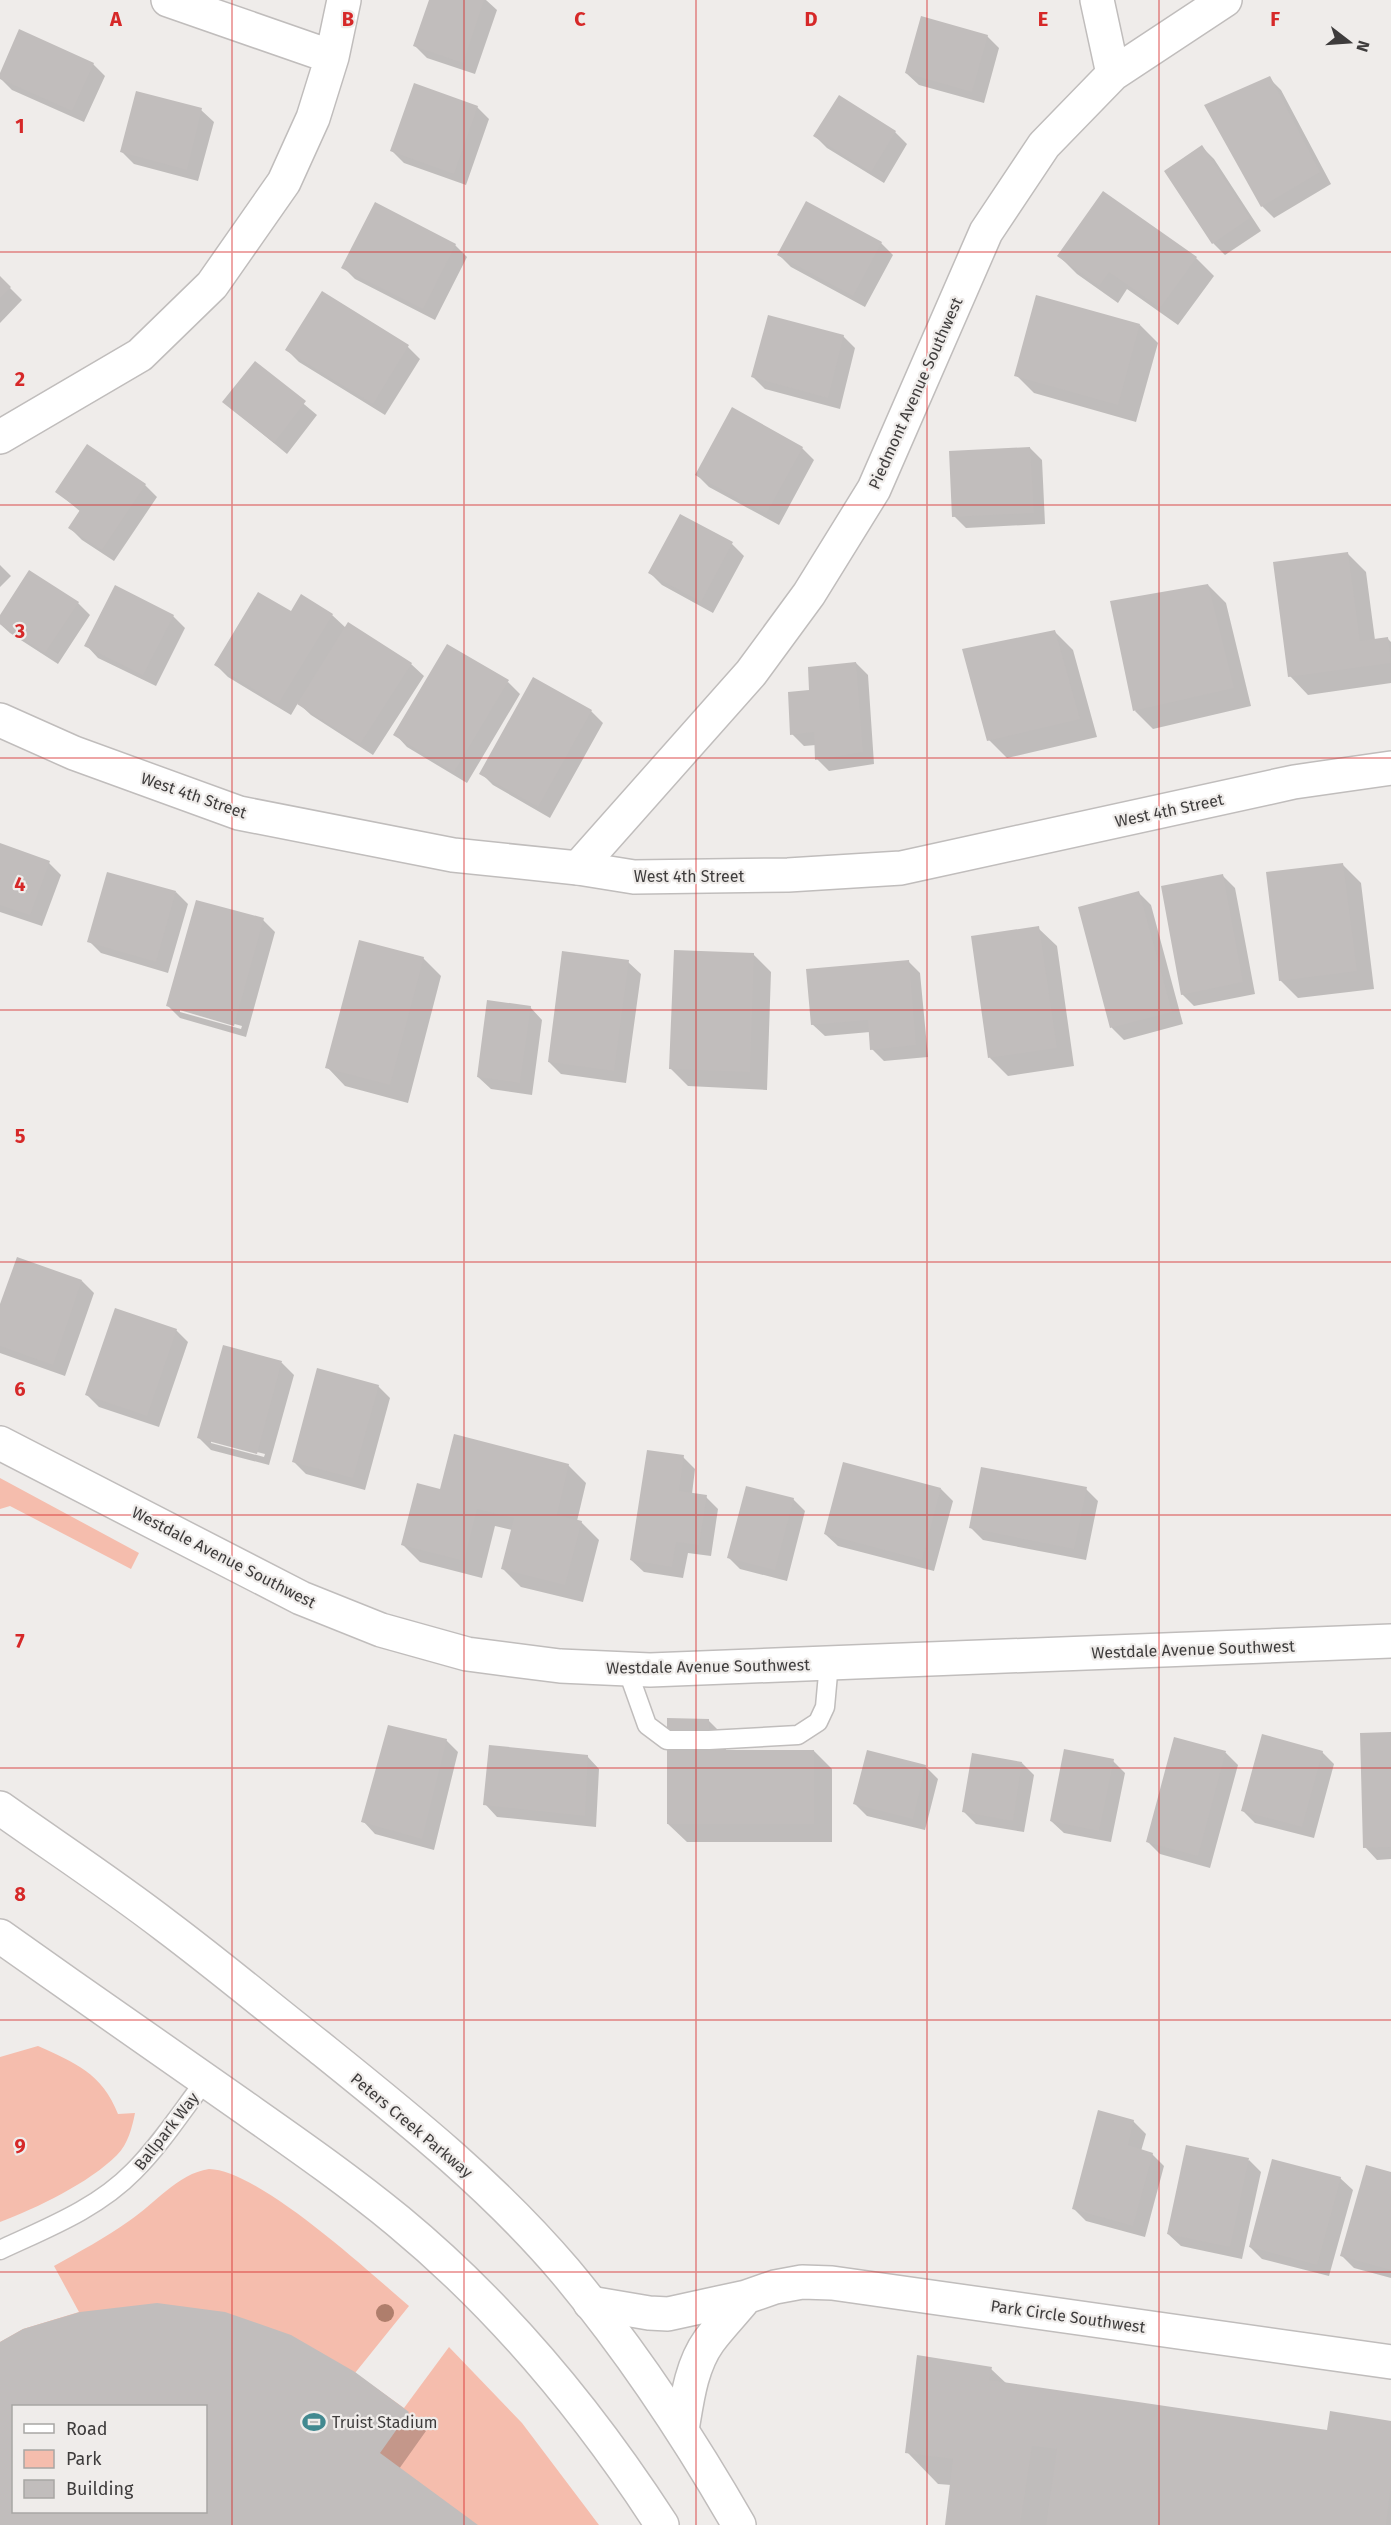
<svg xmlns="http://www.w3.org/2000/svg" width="1391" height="2525" font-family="'Fira Sans',sans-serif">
	<rect width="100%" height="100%" fill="#efecea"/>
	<path fill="#f5bdad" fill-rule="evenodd" d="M0,1478L139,1553L131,1569L10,1506L0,1509Z
		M38,2046C75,2063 102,2073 118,2114L135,2113C132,2128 128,2144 117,2155C89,2183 37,2208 0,2222V2057Z
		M209,2169C259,2170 369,2272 409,2306L355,2373L404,2408L449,2347L522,2423L599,2525H0V2342L23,2329L79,2312L54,2266C79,2252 105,2238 129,2221C156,2203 177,2174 209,2169ZM14,2406H206V2512H14Z"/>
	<path fill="#0003" fill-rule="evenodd" d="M431,0H486L497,10L475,74L427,58L415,46Z
		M987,36L999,48L984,103L919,85L906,73Z
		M93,64L105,76L84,122L12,90L0,78V76Z
		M1269,78L1281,90L1331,184L1274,218L1262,206Z
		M477,107L489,119L466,185L404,163L392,151Z
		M201,110L214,122L198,181L134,164L122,152Z
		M895,132L907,144L884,183L827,148L815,136Z
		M1202,147L1214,159L1261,231L1225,255L1213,243Z
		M881,243L893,255L865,307L791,267L779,255Z
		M455,245L467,257L435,320L355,279L343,267Z
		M1059,256L1196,258L1214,276L1178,325L1127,289L1118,303L1077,274Z
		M0,278L22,300L0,323Z
		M322,293L408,347L420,359L385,415L299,362L287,350Z
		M1140,325L1158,343L1136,422L1034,393L1016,375Z
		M843,336L855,348L840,409L765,389L753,377Z
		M255,363L317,415L287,454L224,402Z
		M802,448L814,460L779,525L709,487L697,475Z
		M1030,448L1042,460L1045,524L966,528L954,516Z
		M145,485L157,497L114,561L82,540L70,528L81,512L57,492Z
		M732,544L744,556L713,613L662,585L650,573Z
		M1348,554L1366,572L1375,640L1388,639L1391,642V683L1308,695L1290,676Z
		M0,565L11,576L0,587Z
		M1208,585L1226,603L1251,706L1153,729L1135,711Z
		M78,603L90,615L58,664L10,633L0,624V617Z
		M291,613L332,615L346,628L348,624L411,664L424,676L373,755L311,715L298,703L291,715L228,677L216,665Z
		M173,616L185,628L156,686L98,658L86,645Z
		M1055,632L1073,650L1097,737L1007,758L989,740Z
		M856,663L868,675L874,764L829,771L817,759L816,745L804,746L792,734L810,691Z
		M508,682L520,694L467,783L407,747L395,734Z
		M591,711L603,723L550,818L493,785L481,773Z
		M0,845L49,863L61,875L42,926L0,912Z
		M1343,865L1361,883L1374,989L1298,998L1280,980Z
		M1222,875L1235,888L1255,994L1194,1006L1182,994Z
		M176,892L188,904L168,973L101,953L89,941Z
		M1139,893L1151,905L1183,1024L1124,1040L1112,1028L1080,908Z
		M263,920L275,932L246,1037L180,1018L168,1006ZM180,1009L242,1026L241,1029L180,1012Z
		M1038,928L1057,946L1074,1066L1008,1076L990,1058Z
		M753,954L771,972L767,1090L688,1086L670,1068Z
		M423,958L441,976L408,1103L345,1086L327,1067Z
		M908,961L920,973L928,1057L884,1061L872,1049L870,1032L825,1036L812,1024Z
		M628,962L641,974L626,1083L561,1074L549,1062Z
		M530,1007L542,1020L532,1095L491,1089L478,1077Z
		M82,1281L94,1293L65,1376L0,1353V1308Z
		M176,1330L188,1342L159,1427L99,1407L87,1395Z
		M224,1347L282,1363L294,1375L269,1465L211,1450L199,1438ZM211,1440L265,1454L264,1457L211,1443Z
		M378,1386L390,1398L365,1490L306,1474L294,1462Z
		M683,1457L695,1469L692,1494L706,1497L718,1509L711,1556L688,1553L683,1578L644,1572L631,1560Z
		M568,1465L586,1483L577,1521L581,1522L599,1540L583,1602L521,1587L503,1569L512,1530L495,1526L482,1578L420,1562L402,1544L441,1491Z
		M941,1489L953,1501L934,1571L838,1546L825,1534Z
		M1086,1489L1098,1501L1086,1560L983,1540L971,1528Z
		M793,1499L805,1511L787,1581L740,1569L728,1557Z
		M708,1720L726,1738V1752L814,1751L832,1769V1842H687L668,1824Z
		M1391,1733V1859L1377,1860L1365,1847Z
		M1175,1739L1226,1753L1238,1765L1210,1868L1160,1854L1148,1842Z
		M446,1740L458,1752L434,1850L375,1834L363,1821Z
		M1322,1752L1334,1764L1314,1838L1255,1823L1243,1811Z
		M587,1756L599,1769L596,1827L497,1817L485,1804Z
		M1113,1761L1125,1773L1111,1842L1064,1833L1051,1821Z
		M1022,1763L1034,1775L1024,1832L976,1824L964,1812Z
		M925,1766L938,1779L925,1830L867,1816L855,1804Z
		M1133,2121L1146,2134L1141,2151L1152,2154L1164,2166L1145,2237L1086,2221L1074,2209Z
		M1249,2160L1261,2172L1242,2259L1181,2246L1168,2234Z
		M1391,2174V2278L1354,2268L1342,2256Z
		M1340,2178L1353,2190L1329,2276L1262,2259L1250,2247Z
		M0,2344L408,2413L426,2431L399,2469L476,2525H0ZM14,2406H206V2512H14Z
		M991,2369L1007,2384L1328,2432L1391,2422V2525H947L951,2485L938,2484L907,2452Z"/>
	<path fill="#c1bdbc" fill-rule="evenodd" d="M429,0H484L463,63L413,46Z
		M921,16L988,35L972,92L905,73Z
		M19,29L94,63L72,111L0,79V73Z
		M1270,76L1320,172L1261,207L1204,105Z
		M414,83L478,106L454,174L390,151Z
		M136,91L202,108L187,170L120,152Z
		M839,95L896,131L871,172L813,136Z
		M1202,145L1250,218L1212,244L1164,171Z
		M1103,191L1197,257L1160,308L1109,272L1099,286L1057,256Z
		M806,201L882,242L853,296L777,255Z
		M375,202L456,244L423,309L341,268Z
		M0,276L11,287L0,298Z
		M322,291L409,345L373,404L285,350Z
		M1036,295L1140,324L1118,405L1014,376Z
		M768,315L844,335L828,398L751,377Z
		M255,361L306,401L274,443L222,402Z
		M732,407L803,447L766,514L695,475Z
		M87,444L146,484L102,550L68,528L80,510L55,492Z
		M1030,447L1034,513L952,517L949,451Z
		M680,514L733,542L701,602L648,573Z
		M1348,552L1360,641L1388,637L1391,663L1288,677L1273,562Z
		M29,570L79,602L45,653L0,624V615Z
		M1208,584L1234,688L1133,711L1110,601Z
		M115,585L174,615L143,675L84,646Z
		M258,592L291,611L301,594L333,614L278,704L214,665Z
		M348,622L412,663L360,744L297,704Z
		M1055,630L1080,719L987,741L962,649Z
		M447,644L509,680L454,772L393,735Z
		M856,662L863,752L815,760L814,732L790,735L788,692L809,690L808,667Z
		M533,677L592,710L538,807L479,774Z
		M0,843L50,861L30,915L0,905Z
		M1343,863L1357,971L1279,981L1266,872Z
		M107,872L176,891L156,962L87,942Z
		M1223,874L1243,982L1181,995L1161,886Z
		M1139,891L1172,1012L1110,1028L1078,907Z
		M196,900L264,918L234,1026L166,1006Z
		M1039,926L1057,1048L988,1058L971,936Z
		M359,940L424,957L390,1085L325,1068Z
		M674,950L754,953L750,1072L669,1069Z
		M562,951L629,960L614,1071L548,1062Z
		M909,960L916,1045L870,1050L868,1020L811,1025L806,969Z
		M487,1000L531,1006L520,1083L477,1077Z
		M17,1257L82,1280L53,1365L0,1346V1304Z
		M115,1308L177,1329L147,1416L85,1395Z
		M223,1345L282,1361L257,1454L197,1438Z
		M317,1368L379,1385L353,1478L292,1462Z
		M454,1434L569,1464L557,1515L582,1521L565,1585L501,1569L514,1518L477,1509L464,1561L401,1545L417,1483L440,1489Z
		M647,1450L684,1455L679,1491L707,1495L699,1545L676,1542L672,1567L630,1560Z
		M843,1462L941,1488L922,1560L824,1534Z
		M981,1467L1087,1487L1074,1549L969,1528Z
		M746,1486L794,1498L775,1570L727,1558Z
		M667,1718L709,1719V1750H814V1824H667Z
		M388,1725L447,1739L422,1839L361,1822Z
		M1391,1732V1847L1363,1848L1360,1733Z
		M1262,1734L1323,1751L1302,1827L1241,1811Z
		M1174,1737L1226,1751L1198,1856L1146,1842Z
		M489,1745L588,1755L585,1816L483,1805Z
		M1064,1749L1114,1759L1099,1831L1050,1821Z
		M867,1750L926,1765L913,1819L853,1804Z
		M972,1753L1022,1762L1013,1821L962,1812Z
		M1098,2110L1134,2120L1128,2145L1153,2153L1133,2226L1072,2209Z
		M1186,2145L1249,2158L1230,2247L1167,2234Z
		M1272,2159L1341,2177L1317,2265L1249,2247Z
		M1366,2165L1391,2172V2270L1340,2256Z
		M157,2303L225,2312L291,2335L355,2372L409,2412L380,2453L478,2525H0V2342L23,2329L80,2312ZM14,2406H206V2512H14Z
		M917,2355L992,2367L989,2380L1327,2430L1330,2411L1391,2421V2485L1386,2525H1046L1057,2449L1032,2446L1020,2525H945L953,2459L905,2453Z"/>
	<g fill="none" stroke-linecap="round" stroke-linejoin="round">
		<g stroke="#c0bdbc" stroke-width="21">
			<path id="service" d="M627,1669L647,1725L667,1740H709L798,1735L818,1722L825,1707L829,1663
				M0,2250C47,2228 97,2209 134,2171C161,2144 182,2111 205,2081"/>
		</g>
		<g stroke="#c0bdbc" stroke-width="36">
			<path id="minor" d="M168,0L332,57
				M1097,0L1113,74
				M0,437L140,355L212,285L284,182L313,118L332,57L344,0
				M578,868L751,673L809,594L874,489L986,232L1044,145L1113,74L1225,0
				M0,1443L301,1598L381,1630L467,1654L560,1666L650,1670L1391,1641
				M590,2303L649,2313L668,2314L746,2297L775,2287L802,2282L832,2283L1391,2362
				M682,2430C687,2400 691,2366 709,2341C720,2326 734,2312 746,2297"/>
		</g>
		<g stroke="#c0bdbc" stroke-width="36">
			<path id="tertiary" d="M0,720L74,753L239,813L453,855L578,868L634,877L788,875L901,868L1294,782L1391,768"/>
		</g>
		<g stroke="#c0bdbc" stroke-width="36">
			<path id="primary" d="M0,1808C55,1847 113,1885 166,1926C218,1965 267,2006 318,2046C405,2116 492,2185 565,2271C631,2350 688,2436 739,2525
				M0,1936C79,1992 158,2047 238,2103C292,2141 347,2179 398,2221C502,2307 589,2412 662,2525"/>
		</g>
		<use href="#service" stroke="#fff" stroke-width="18"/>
		<use href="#minor" stroke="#fff" stroke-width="33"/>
		<use href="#tertiary" stroke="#fff" stroke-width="33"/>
		<use href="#primary" stroke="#fff" stroke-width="33"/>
	</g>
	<circle fill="#af7e6c" cx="385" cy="2313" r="9"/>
	<path fill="none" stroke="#d62828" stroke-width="1.5" stroke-opacity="0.55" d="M232,0V2525M464,0V2525M696,0V2525M927,0V2525M1159,0V2525M0,252H1391M0,505H1391M0,758H1391M0,1010H1391M0,1262H1391M0,1515H1391M0,1768H1391M0,2020H1391M0,2272H1391"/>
	<defs>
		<g id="stadium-bare" transform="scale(1.8)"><path d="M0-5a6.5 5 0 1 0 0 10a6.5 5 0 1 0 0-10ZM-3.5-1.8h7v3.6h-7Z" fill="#428990" stroke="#efecea" stroke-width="2.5" paint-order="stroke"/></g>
	</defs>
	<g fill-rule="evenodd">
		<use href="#stadium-bare" x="314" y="2422"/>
	</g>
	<g text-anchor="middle" stroke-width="4.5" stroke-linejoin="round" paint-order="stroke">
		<g font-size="16" fill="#3e3c3c" stroke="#efecea">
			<text transform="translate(915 393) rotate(-66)" y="6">Piedmont Avenue Southwest</text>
			<text transform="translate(194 795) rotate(19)" y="6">West 4th Street</text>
			<text transform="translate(1169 810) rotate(-12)" y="6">West 4th Street</text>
			<text x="689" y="882">West 4th Street</text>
			<text transform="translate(224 1557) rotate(27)" y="6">Westdale Avenue Southwest</text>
			<text transform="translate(1193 1649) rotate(-2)" y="6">Westdale Avenue Southwest</text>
			<text transform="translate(708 1666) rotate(-1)" y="6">Westdale Avenue Southwest</text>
			<text transform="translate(412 2125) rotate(40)" y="6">Peters Creek Parkway</text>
			<text transform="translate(166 2131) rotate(-52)" y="6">Ballpark Way</text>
			<text transform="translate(1068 2316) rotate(8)" y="6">Park Circle Southwest</text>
		</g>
		<g font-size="16" fill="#3e3c3c" stroke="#efecea" text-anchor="start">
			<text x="332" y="2428">Truist Stadium</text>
		</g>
	</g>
	<g font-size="20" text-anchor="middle" font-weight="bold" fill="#d62828" stroke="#efecea" stroke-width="4.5" stroke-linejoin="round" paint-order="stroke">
		<text x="116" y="26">A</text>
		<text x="348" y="26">B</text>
		<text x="580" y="26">C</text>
		<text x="811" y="26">D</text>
		<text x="1043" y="26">E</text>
		<text x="1275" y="26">F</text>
		<text x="20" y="133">1</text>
		<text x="20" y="386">2</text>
		<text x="20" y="638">3</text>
		<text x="20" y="891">4</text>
		<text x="20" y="1143">5</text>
		<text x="20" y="1396">6</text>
		<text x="20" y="1648">7</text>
		<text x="20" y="1901">8</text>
		<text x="20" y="2153">9</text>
	</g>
	<rect x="12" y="2405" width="195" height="108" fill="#efecea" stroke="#a8a6a4" stroke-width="1.5"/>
	<rect x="24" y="2424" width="30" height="9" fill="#ffffff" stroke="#a8a6a4" stroke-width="1.5"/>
	<text x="66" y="2435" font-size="18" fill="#3e3c3c">Road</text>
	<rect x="24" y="2450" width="30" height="18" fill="#f5bdad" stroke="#a8a6a4" stroke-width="1.5"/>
	<text x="66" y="2465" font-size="18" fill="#3e3c3c">Park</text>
	<rect x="24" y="2480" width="30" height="18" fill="#c1bdbc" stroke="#a8a6a4" stroke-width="1.5"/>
	<text x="66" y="2495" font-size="18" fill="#3e3c3c">Building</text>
	<g transform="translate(1349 42) rotate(107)" stroke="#efecea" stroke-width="4.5" paint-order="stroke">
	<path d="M0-4.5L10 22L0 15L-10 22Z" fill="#3e3c3c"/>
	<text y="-9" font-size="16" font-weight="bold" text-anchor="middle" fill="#3e3c3c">N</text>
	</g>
</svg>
